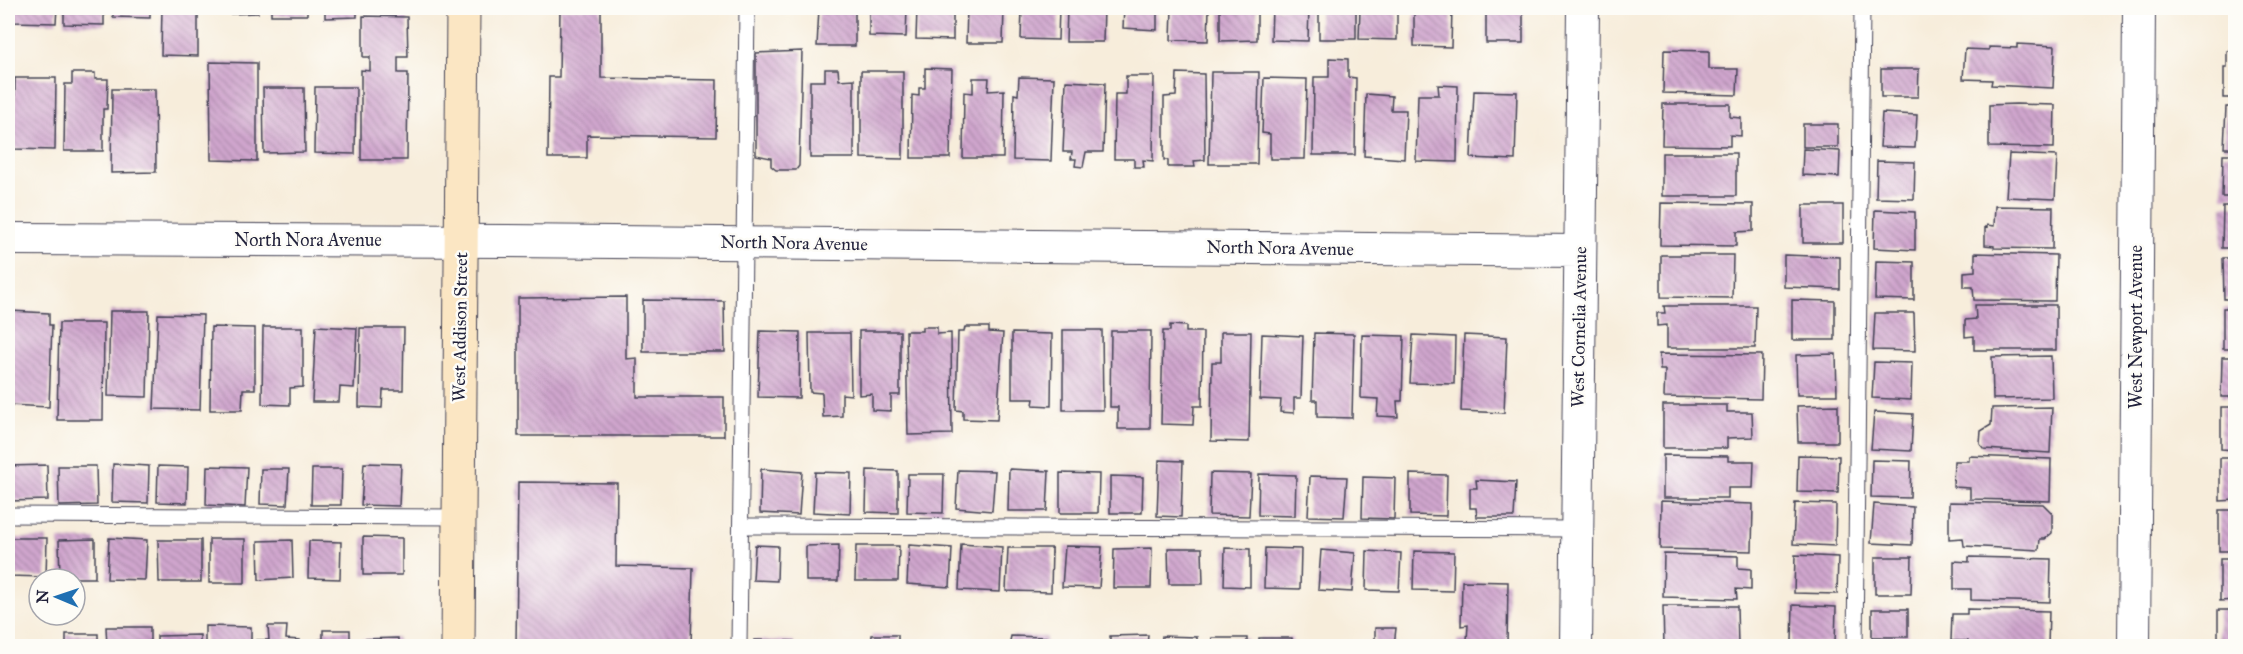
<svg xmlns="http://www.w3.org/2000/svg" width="2243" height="654" font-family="'IM FELL Great Primer',serif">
	<defs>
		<pattern id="building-back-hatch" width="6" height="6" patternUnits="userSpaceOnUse" patternTransform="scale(1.5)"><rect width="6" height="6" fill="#d0a6ce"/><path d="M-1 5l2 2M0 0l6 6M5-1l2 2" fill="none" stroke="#a887a8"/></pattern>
	</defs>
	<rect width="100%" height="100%" fill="#fdfcf7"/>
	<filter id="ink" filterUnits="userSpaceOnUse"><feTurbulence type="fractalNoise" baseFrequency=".0167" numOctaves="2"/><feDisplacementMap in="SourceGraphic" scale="12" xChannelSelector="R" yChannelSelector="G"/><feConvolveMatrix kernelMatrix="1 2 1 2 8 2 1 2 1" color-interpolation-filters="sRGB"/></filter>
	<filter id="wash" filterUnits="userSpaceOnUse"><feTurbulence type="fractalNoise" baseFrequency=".008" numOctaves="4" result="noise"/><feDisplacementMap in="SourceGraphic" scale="24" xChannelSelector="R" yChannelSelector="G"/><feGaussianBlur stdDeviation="1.35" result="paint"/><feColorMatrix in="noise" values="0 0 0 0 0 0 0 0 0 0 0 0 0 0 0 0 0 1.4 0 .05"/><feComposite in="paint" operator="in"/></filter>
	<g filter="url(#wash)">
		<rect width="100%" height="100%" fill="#f7eddb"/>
		<g id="blocks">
			<path fill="url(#building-back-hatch)" d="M12,8H57L56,23L12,22Z
				M64,8H104V25L64,24Z
				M113,8H150V18L113,17Z
				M162,8H198V56L161,55Z
				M228,8H258V13L228,14Z
				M271,8H307V15H271Z
				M325,8H357V17L325,18Z
				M560,8H601V78L717,80L716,137L587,135V158H548L549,77H559Z
				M819,8H855V46H817Z
				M869,8H907L906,37L869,36Z
				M917,8H953V40L916,39Z
				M967,8H1004L1003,43H966Z
				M1022,8H1059L1058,40L1021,39Z
				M1067,8H1104L1103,42H1066Z
				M1124,8H1157V30L1123,28Z
				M1172,8H1209L1208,41L1171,40Z
				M1220,8H1257V40L1220,41Z
				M1272,8H1309L1308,41L1271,40Z
				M1319,8H1356V39H1319Z
				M1360,8H1397V40L1359,39Z
				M1414,8H1452L1451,47L1414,46Z
				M1486,8H1523V43H1486Z
				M363,16L407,17L408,57H398V73H408L407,160H361V70L370,71V57H363Z
				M2017,44L2055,46L2053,88L1991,85L1992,80L1963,79L1965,49L1989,50V47L2017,48Z
				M1664,50L1709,51V69H1738L1737,95L1663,93Z
				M802,51L799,166L796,170H776L771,166V158L756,155V53Z
				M2227,51H2236V98H2224V67H2227Z
				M1329,58L1348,59V77L1356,78L1355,155H1313L1314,77H1329Z
				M210,62L257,63V161L211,160Z
				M925,68L952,69L950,158H911L912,95L919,96V88H925Z
				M825,69H838L839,80L854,79V158H810V81H825Z
				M1881,69H1919L1918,97H1881Z
				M861,71H903V159L861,158Z
				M1211,72H1259L1257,164H1209Z
				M72,73H95V79H108L107,109H103V151H64L65,84H72Z
				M1177,73L1204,74L1205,160L1194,161L1195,167H1168V160H1164V97L1176,96Z
				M1126,76H1154L1153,161L1143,160L1144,167H1134V159H1114L1115,94H1126Z
				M1019,77L1054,78L1051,161L1013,160L1014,94L1018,95Z
				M15,78H56L55,150L14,149Z
				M973,78H989L988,91L1004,90L1003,158H963L964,92L973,93Z
				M1264,78L1307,79L1305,159H1270V134L1262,133Z
				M1066,81L1105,83L1103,152H1086L1083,167L1075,166L1076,159H1071L1072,152H1063Z
				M1438,85L1458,86L1457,162L1416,161L1418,95H1439Z
				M315,87H356L355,154L314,153Z
				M263,88H304L305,152L264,153Z
				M112,89H155L156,172L111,173Z
				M1474,91L1517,92L1515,160L1471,158Z
				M1366,94L1392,96L1391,110H1406L1404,159L1364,156Z
				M1663,104H1730V117L1741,118V136L1730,135V146L1662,145Z
				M2016,104L2055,105L2054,148L1989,147V105Z
				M2226,107H2236V148H2224Z
				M1882,113L1917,115L1915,148L1880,147Z
				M1803,124H1838V147H1803Z
				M1803,149L1840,151L1839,177L1802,175Z
				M1662,153H1736V196H1662Z
				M2009,154L2057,156L2055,199L2006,197Z
				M2223,154H2236V197H2222Z
				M1877,161L1915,162L1914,199L1876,198Z
				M1661,203L1753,204V231L1736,232V246L1660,245Z
				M1803,205H1843V243H1803Z
				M1995,206L2053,207L2052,249L1994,248V246L1985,245V227L1987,228V225L1994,226Z
				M2223,206H2236V248H2222Z
				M1875,210L1915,212V250L1874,248Z
				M1975,253L2056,255L2055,301L1974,300L1973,287H1964V272L1975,271Z
				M1661,255H1733L1732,298L1661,297Z
				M1784,255L1840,257V289L1784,287Z
				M2223,258H2236V299H2224Z
				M1876,261L1914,262V300L1875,299Z
				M626,297V359L637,358V397H724V436H518V298Z
				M643,300L724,301L725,352H643Z
				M1792,300L1835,301V340H1792Z
				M1975,305H2056V350H1974V336L1965,337V320L1976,319Z
				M1664,306H1756L1755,348H1667V325L1657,326V313H1665Z
				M2223,308H2236V349H2223Z
				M10,311L49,313V325H52L49,407L8,405Z
				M110,311H149L147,397L108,396Z
				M1875,313H1914L1915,351L1873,350Z
				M158,314L203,315L200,410L154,409Z
				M59,323H104L103,420H57Z
				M1170,325L1186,326V332H1203L1202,406H1194L1193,425L1161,424L1163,331H1170Z
				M316,326L357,328L354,388L340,387L339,402H312Z
				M211,327L255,328V389H243L242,410H210Z
				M263,327H303V387L290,388V405L262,404Z
				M922,327H937V334L951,333L952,434L908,435L906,331H922Z
				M965,327H989V332L1003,333L997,420L963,419V411L956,410L958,332H964Z
				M360,328H404L403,390H383L382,408L359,407Z
				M1063,330H1102L1103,410H1063Z
				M760,331L800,332L799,398L758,397Z
				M859,331H900V395H891V411L872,410V394L859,395Z
				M1111,331H1151L1150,429H1118V407H1110Z
				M1221,332H1251L1249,442L1211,441L1212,362H1221Z
				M809,333H850L851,395L842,394V416L823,417L822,393L810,392Z
				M1012,333L1052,334L1051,406L1033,405L1034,399H1012Z
				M1314,333L1354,334L1352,418L1317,417V400H1312Z
				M1262,334L1303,336L1301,398H1294V413L1280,412L1281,400L1260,399Z
				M1362,335L1404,336L1402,401H1397L1398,417L1377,416L1378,399L1361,398Z
				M1413,335L1455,337L1454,384L1410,383Z
				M1464,335L1507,337L1504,413L1461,411Z
				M1659,354L1762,355L1761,399L1664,397L1665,370H1660Z
				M1836,354L1837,395H1797L1796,355Z
				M2051,356L2052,398L1993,399L1992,357Z
				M2222,357H2236V397H2221Z
				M1874,362L1912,363L1911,400L1872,398Z
				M1663,405H1727V412H1752L1753,437L1727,438V448H1663Z
				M1838,405V442H1798L1797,406Z
				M2052,407L2050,453L1984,449L1980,444L1981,431L1991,425L1992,408Z
				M2221,407H2236V450L2221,449Z
				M1874,412L1913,414L1911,451L1871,449Z
				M1663,455L1728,456V461H1754L1753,488H1728V498H1663Z
				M1798,455L1839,456L1838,493L1797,492Z
				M1969,456L2051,459L2050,501L1970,499V488L1953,487L1954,461H1969Z
				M2220,458H2236V500L2220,501Z
				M1159,460L1183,461L1181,517L1157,516Z
				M1872,460L1911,461L1910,498L1871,497Z
				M364,463L401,464L399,506L361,505Z
				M113,464L149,466L148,503L112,502Z
				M47,465L48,500L9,501L8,466Z
				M58,466H96L97,505L59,506Z
				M158,466L188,467L187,503L157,502Z
				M207,466L247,467L245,507L206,505Z
				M261,469H289L287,505L260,504Z
				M312,469H342L341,505H311Z
				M761,469L802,472L799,515L760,513Z
				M1009,469L1049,471L1047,511H1008Z
				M867,470L898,471V513L866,512Z
				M958,470L995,471L992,511L956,508Z
				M815,472L851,473L850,514L813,512Z
				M1060,473L1099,474L1098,513H1060Z
				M1210,473L1251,474L1249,516L1209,515Z
				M908,474H944L943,513L907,512Z
				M1259,474L1296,475L1295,516L1258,515Z
				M1410,474L1447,475L1446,516L1410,515Z
				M1110,476L1143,477L1142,513H1110Z
				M1310,476L1347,477L1344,517L1308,516Z
				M1363,477L1395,478L1394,519L1362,518Z
				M1476,480L1516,482L1514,517H1477L1476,508H1470V488H1477Z
				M518,482L617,483L616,566L693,568L691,646H516Z
				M1661,501L1753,504L1752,551L1660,549Z
				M1949,502L2043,504L2052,513V533L2045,539H2040L2039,550L1964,546L1963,538L1949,539Z
				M1795,503L1836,504L1835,546L1793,544Z
				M1874,504L1913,507L1912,545L1871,543Z
				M2219,510H2236V551H2219Z
				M363,537L402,538V575H363Z
				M10,538H47L46,577L9,576Z
				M109,538L147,540L145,580L107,579Z
				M95,539V578H60L59,540Z
				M209,539H245V583H209Z
				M158,540H201V582H159Z
				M292,540L293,578L259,580L258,541Z
				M309,541L341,542L340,579L308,578Z
				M961,544L1002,547L1000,592L959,590Z
				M755,545L778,546L777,581L753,580Z
				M839,545L838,581H806V546Z
				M909,545L952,548L950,587L907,584Z
				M856,546H899L898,581H855Z
				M1065,546L1102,547L1099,588L1062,587Z
				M1008,548H1052L1051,592L1006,591Z
				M1152,548L1151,588H1113L1114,549Z
				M1168,548H1202L1203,584H1169Z
				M1225,548L1250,549V587L1224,586Z
				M1265,548L1301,549L1300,589L1264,588Z
				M1321,550L1355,553L1352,592L1318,590Z
				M1367,551L1401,553L1399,591L1366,590Z
				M1414,551L1454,552L1453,591L1413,590Z
				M1664,554L1738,556V568L1751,569V590L1736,589L1737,599L1663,597Z
				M1795,555L1838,557L1837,594L1794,593Z
				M1875,557H1912L1911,594H1875Z
				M1969,557L2051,559L2050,602L1971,600V589H1954V561L1969,562Z
				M2220,559H2236V600L2220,601Z
				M1462,581L1508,582L1507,646H1457V640H1467L1468,625L1461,626Z
				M1793,605L1836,607L1835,644L1792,642Z
				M1663,606H1737L1738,646H1664Z
				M1872,609H1908V637H1872Z
				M1967,609L2049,611L2048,646H1968V641H1951L1952,614H1967Z
				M2218,610H2236V646H2218Z
				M205,626L251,627V646H205Z
				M268,626H287L286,639L300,640V646H256V640H269Z
				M106,627H150V646H107Z
				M1375,628H1396L1394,646H1360V643L1375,642Z
				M323,630H350V646H316V640L323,639Z
				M66,634H98V646H66Z
				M200,635V646H157V636Z
				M872,635H898V646H871Z
				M1148,635L1147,646H1110V636Z
				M1011,636L1046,637V646H1009Z
				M1162,636L1197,637V646H1161Z
				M398,638V646H363L362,639Z
				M1212,638H1247V646H1213Z
				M1259,638H1292V646H1259Z
				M754,640L794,641V646H754Z
				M1310,644L1348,645V646H1310Z"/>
		</g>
	</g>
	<g filter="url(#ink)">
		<use href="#blocks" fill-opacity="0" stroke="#424053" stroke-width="1.5"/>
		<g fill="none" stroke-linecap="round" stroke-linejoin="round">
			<g stroke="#424053" stroke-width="17">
				<path id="lane" d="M8,515L459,517
					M741,526L1577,529
					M739,646L747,8
					M1855,646L1862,8"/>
			</g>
			<g stroke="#424053" stroke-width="34">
				<path id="street" d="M8,239L508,241L1580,251
					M1576,646L1583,8
					M2134,646L2139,8"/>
			</g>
			<g stroke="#424053" stroke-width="35">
				<path id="secondary" d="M458,646L463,8"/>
			</g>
			<use href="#lane" stroke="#fff" stroke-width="15"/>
			<use href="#street" stroke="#fff" stroke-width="32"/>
			<use href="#secondary" stroke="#fbe6c3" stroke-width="33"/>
		</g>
	</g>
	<g text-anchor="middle" stroke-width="5" stroke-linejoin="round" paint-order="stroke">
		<g font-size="18" fill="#22223b" stroke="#fdfcf7">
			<text x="308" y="246">North Nora Avenue</text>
			<text transform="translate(794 243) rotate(1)" y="6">North Nora Avenue</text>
			<text transform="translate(1280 248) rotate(1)" y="6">North Nora Avenue</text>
			<text transform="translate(460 327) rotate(-89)" y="6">West Addison Street</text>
			<text transform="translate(1579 327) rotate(-89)" y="6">West Cornelia Avenue</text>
			<text transform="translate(2136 327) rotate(-90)" y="6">West Newport Avenue</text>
		</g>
	</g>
	<rect width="2243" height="654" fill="none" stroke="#fdfcf7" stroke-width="30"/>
	<g transform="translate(57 597) rotate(272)"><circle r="28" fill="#fdfcf7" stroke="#a5a5ac" stroke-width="1.5"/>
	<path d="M0-4.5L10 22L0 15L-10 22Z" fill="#1f6fb2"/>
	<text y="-9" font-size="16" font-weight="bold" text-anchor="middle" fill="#22223b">N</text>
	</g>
</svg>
